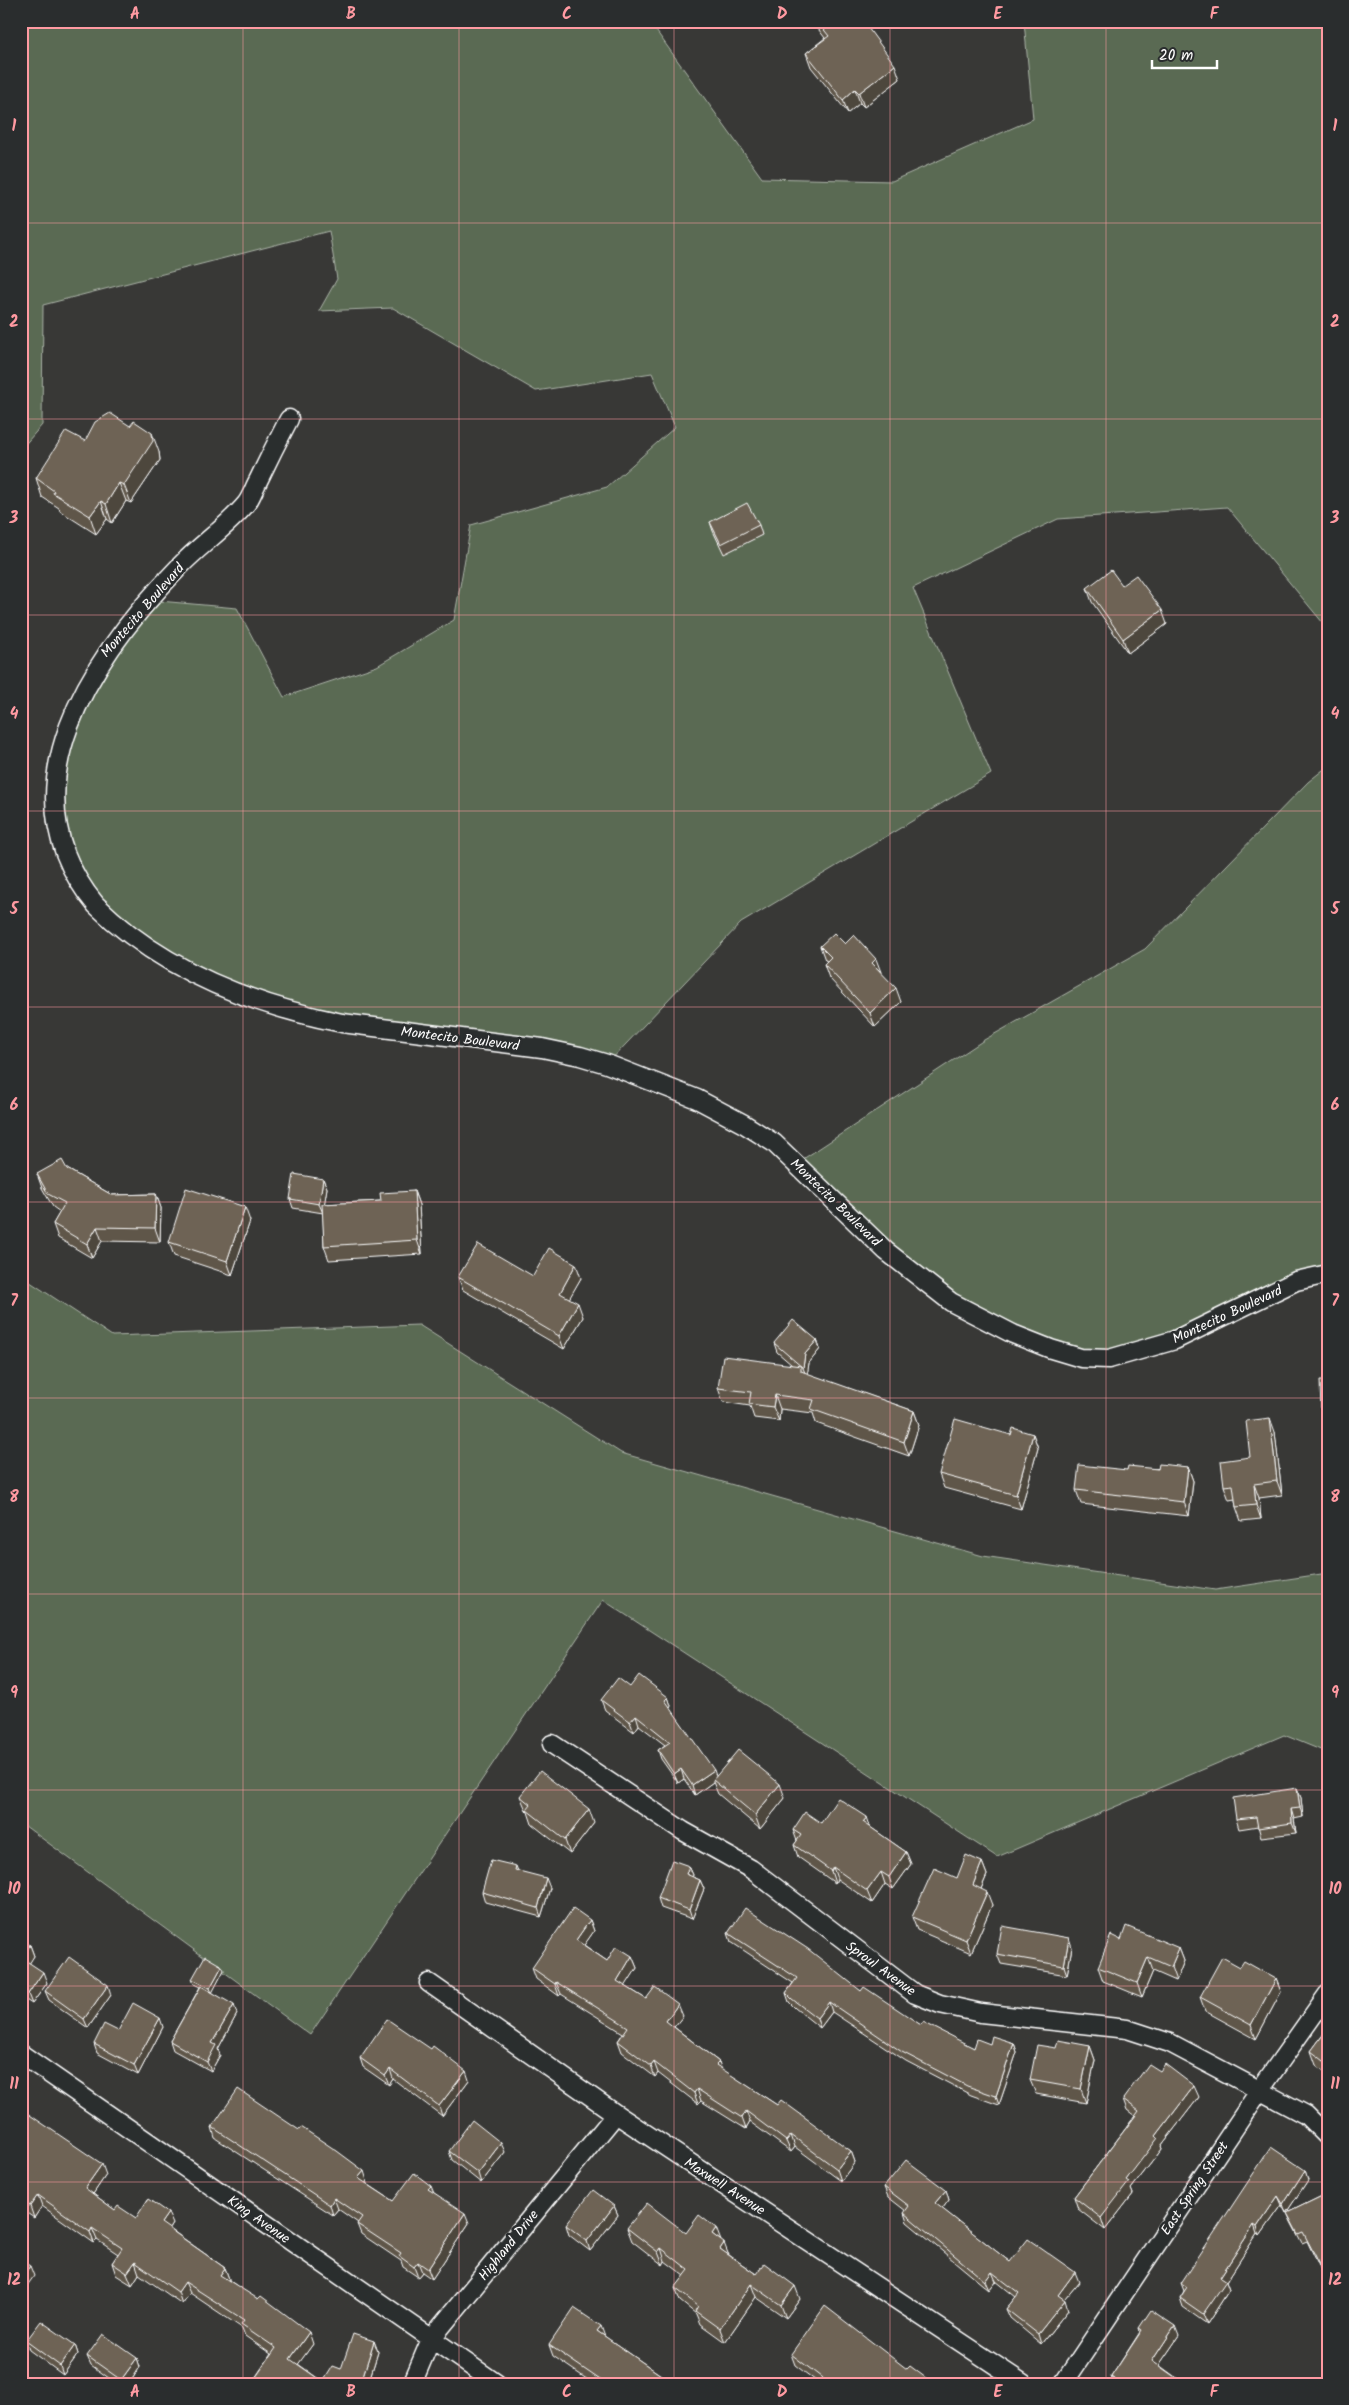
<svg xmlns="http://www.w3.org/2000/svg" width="1349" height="2405" font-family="Kalam,sans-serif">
	<rect width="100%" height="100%" fill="#383836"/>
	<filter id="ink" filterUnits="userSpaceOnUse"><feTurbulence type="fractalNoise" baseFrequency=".02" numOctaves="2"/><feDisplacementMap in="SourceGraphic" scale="10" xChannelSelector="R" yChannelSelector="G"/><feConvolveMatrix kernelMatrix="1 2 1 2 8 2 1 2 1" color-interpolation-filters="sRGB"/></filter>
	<g filter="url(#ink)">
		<path fill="#5a6a53" stroke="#acb4a9" d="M21,21H649L762,178L892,181L1033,119L1024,21H1328V629L1227,507L1058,519L913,588L991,774L741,923L607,1064L309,1017L149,949L60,858L47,822L48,764L62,721L148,600L237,608L284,697L377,666L454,620L471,525L607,487L675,427L652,373L536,391L393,308L319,311L337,279L329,231L43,305L42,425L21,449Z
			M1328,766V1274L1175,1340L1081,1358L951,1302L797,1163L984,1040L1145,949L1308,782Z
			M21,1276L112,1336L419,1325L621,1453L983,1556L1215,1590L1328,1573V1753L1284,1735L997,1857L603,1600L310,2035L21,1823Z"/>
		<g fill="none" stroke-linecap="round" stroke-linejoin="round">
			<g stroke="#fff" stroke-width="21">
				<path id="minor" d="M289,419C278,440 268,460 258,481C254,488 251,498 246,504C227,527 200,545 180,566C92,656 0,790 96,905C162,970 252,1005 342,1023L542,1048L580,1056L607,1064L697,1099L744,1124L774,1143L886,1251L951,1302L1013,1334L1051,1349L1081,1358L1109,1359L1175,1340L1296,1281L1328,1274
					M552,1744L683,1831L751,1869L915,1994L940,2004L981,2013L1127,2029L1170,2043L1306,2115L1328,2137
					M429,1983L616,2114L1024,2384
					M21,2054L497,2384
					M412,2384L431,2339L616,2114
					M1063,2384L1260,2090L1328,1994"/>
			</g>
			<use href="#minor" stroke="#2a2d2e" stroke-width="18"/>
		</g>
		<path fill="#5f5649" stroke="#fff" d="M812,21H863L900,79L864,107L860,103L848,113L811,67L806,53L825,38Z
			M85,441L159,452L160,460L131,503L126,501L112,523L107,519L96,534L60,511L59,508L42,497L36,478Z
			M710,522L759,525L762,535L724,554L713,531Z
			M1122,585L1167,624L1128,653L1092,602L1087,588Z
			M845,944L881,973L901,1002L875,1027L829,978L824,964L827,961L825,960L820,946Z
			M67,1169L112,1195L156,1194L161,1208L160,1242L102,1241L92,1258L58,1238L53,1224L60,1212L53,1207L42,1188L37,1174Z
			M323,1179L327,1188L324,1204L381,1201L414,1191L419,1205L422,1254L329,1260L324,1246L323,1213L293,1208L290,1199Z
			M250,1221L232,1275L174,1256L169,1242Z
			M533,1276L581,1278L569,1298L583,1317L564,1349L463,1290L458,1277Z
			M817,1340L820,1349L809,1363L807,1374L914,1411L919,1425L909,1456L816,1423L813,1413L780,1409L779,1421L754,1418L750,1406L723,1402L718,1388L792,1365L777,1352L774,1343Z
			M1328,1380V1428H1326L1321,1414Z
			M1275,1432L1282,1495L1259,1498L1261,1519L1241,1521L1236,1507L1235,1499L1229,1500L1224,1486L1250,1457Z
			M1033,1434L1038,1448L1021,1509L944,1488L939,1474L1011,1435Z
			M1188,1467L1193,1481L1189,1516L1081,1504L1076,1490L1127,1470Z
			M630,1687L668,1697L671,1706L670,1708L716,1776L785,1798L760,1829L718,1794L713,1782L695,1795L684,1779L678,1783L661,1759L658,1750L665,1745L639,1725L634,1732L605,1710L601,1700Z
			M1297,1788L1301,1798L1303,1817L1294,1819L1296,1833L1261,1837L1258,1826L1239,1829L1236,1819Z
			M520,1796L594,1823L570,1854L532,1824L528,1812L526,1810Z
			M821,1823L870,1827L906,1852L911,1864L893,1889L885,1884L872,1903L837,1879L835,1883L798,1857L794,1845L797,1841L793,1830Z
			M982,1862L987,1875L981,1889L992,1905L971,1953L917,1930L912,1917L957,1878Z
			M516,1866L518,1871L550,1888L541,1917L485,1902L482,1892Z
			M689,1866L693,1875L692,1877L700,1880L704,1889L692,1919L661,1908L658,1898Z
			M590,1920L594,1931L584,1945L607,1961L632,1956L637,1968L625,1986L646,1999L683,2016L674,2027L719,2062L721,2069L777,2105L851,2151L855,2162L841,2181L795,2147L791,2152L750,2122L746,2129L701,2101L698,2104L658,2073L655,2077L622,2052L618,2041L623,2033L561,1994L559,1996L536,1979L532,1968Z
			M728,1933L861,1991L921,2025L974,2048L990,2044L1014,2043L1017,2052L999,2105L971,2095L906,2061L832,2012L820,2028L795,2008L789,2002L786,1993L793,1983L731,1942Z
			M21,1939L30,1945L34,1956L29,1963L47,1983L32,2004L21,1997Z
			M1121,1940L1179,1948L1184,1961L1176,1981L1153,1971L1142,1997L1103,1981L1098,1967Z
			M1072,1947L1067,1975L1001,1964L997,1954Z
			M1240,1967L1276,1979L1281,1992L1256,2039L1205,2011L1200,1997Z
			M224,1970L212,1992L237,2014L218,2049L220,2055L211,2071L173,2050L170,2041L200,1987L194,1984L192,1979Z
			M45,1991L111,1995L88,2028L49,2000Z
			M163,2027L138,2075L97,2053L94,2044Z
			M1328,2028V2074L1316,2065L1311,2051Z
			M1090,2046L1095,2060L1086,2103L1036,2094L1030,2080L1056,2048Z
			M360,2058L469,2080L442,2116L393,2079L389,2085L363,2067Z
			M1160,2071L1199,2097L1161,2146L1162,2149L1131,2189L1133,2194L1105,2230L1078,2209L1074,2197L1135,2116L1127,2110L1123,2099Z
			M21,2109L106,2175L93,2194L115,2210L136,2218L173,2224L170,2229L225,2268L229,2279V2280L313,2344L298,2364L323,2382L341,2369L374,2341L378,2352L369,2381L372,2382V2384H251L271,2354L245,2336L242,2328L190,2293L182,2304L139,2274L132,2285L116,2275L112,2263L118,2254L97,2240L94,2243L42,2206L34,2218L21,2209Z
			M212,2127L367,2181L366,2183L393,2201L434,2193L469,2223L432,2279L422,2272L418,2277L403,2267L401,2261L361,2234L357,2224L358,2223L338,2209L333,2215L215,2138Z
			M449,2151L505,2152L481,2183L452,2160Z
			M1305,2170L1308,2180L1286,2213L1282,2205L1260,2236L1257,2234L1226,2282L1229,2290L1207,2324L1183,2307L1180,2298L1184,2291L1181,2283Z
			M884,2187L946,2190L949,2200L942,2209L1010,2262L1079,2282L1064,2300L1068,2310L1041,2344L1010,2318L1006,2309L1016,2297L996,2281L989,2290L907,2222L904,2213L906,2211L888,2197Z
			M1322,2196L1319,2266L1307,2241L1302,2243L1291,2222L1287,2213Z
			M614,2206L618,2215L590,2251L569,2235L566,2225Z
			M627,2228L686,2233L720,2240L729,2255L756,2274L800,2299L786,2318L756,2297L725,2342L700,2324L696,2314L680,2301L675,2288L685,2276L665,2261L663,2265L632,2241Z
			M1139,2328L1179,2336L1159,2365L1185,2384H1114L1111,2377L1140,2332Z
			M604,2336L674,2384H594L553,2356L549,2345Z
			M26,2341L75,2345L78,2354L63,2375L29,2350Z
			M791,2354L907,2369L934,2384H820L795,2365Z
			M87,2356L137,2358L140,2367L129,2384H117L91,2365Z"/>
		<path fill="#4d463c" stroke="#fff" d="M895,65L900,79L864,107L859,93Z
			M855,89L860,103L848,113L843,100Z
			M152,433L159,452L160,460L131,503L124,485Z
			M119,483L126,501L112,523L106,504Z
			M101,501L107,519L96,534L90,516Z
			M1162,610L1167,624L1128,653L1123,639Z
			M876,959L881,972L872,963Z
			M896,988L901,1002L875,1027L870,1013Z
			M323,1179L327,1188L323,1213L319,1204Z
			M414,1191L419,1205L422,1254L417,1240Z
			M156,1194L161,1208L160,1242L155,1228Z
			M245,1207L250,1221L232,1275L227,1261Z
			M97,1227L102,1241L92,1258L87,1244Z
			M576,1264L581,1278L565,1306L560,1293Z
			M578,1303L583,1317L564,1349L559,1336Z
			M817,1340L820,1349L809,1363L807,1377L803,1368L805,1354Z
			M775,1395L780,1409L779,1421L773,1407Z
			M914,1411L919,1425L909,1456L904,1442Z
			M1270,1418L1275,1432L1282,1495L1277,1481Z
			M1033,1434L1038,1448L1021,1509L1016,1495Z
			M1188,1467L1193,1481L1189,1516L1184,1502Z
			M1254,1484L1259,1498L1261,1519L1256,1505Z
			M668,1697L671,1706L668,1710L665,1700Z
			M636,1715L639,1725L634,1732L630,1722Z
			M681,1769L684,1779L678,1783L674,1774Z
			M714,1770L717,1779L713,1780V1782L695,1795L692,1785Z
			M780,1784L785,1798L760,1829L755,1815Z
			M1297,1788L1301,1798L1303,1817L1300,1808Z
			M589,1809L594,1823L570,1854L565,1840Z
			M1291,1809L1294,1819L1296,1833L1292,1823Z
			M867,1817L871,1829L863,1822Z
			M906,1852L911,1864L893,1889L889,1877Z
			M982,1862L987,1875L977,1898L973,1885Z
			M689,1866L693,1875L689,1884L686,1874Z
			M833,1867L837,1879L835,1883L831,1871Z
			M881,1872L885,1884L872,1903L867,1891Z
			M546,1878L550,1888L541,1917L538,1908Z
			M700,1880L704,1889L692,1919L689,1910Z
			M987,1892L992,1905L971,1953L966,1940Z
			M590,1920L594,1931L580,1951L576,1940Z
			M1069,1938L1072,1947L1067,1975L1064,1966Z
			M30,1945L34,1956L26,1969L22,1958Z
			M1179,1948L1184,1961L1176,1981L1171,1967Z
			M632,1956L637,1968L621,1993L617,1981Z
			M1148,1957L1153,1971L1142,1997L1137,1983Z
			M222,1966L224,1970L212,1993L210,1988Z
			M43,1972L47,1983L32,2004L28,1994Z
			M1276,1979L1281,1992L1256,2039L1251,2025Z
			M556,1982L561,1994L559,1996L555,1984Z
			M108,1985L111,1995L88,2028L84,2019Z
			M829,2002L832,2012L820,2028L817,2018Z
			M678,2004L683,2016L670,2032L666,2021Z
			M234,2005L237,2014L218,2049L220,2055L211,2071L207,2062L212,2043Z
			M160,2018L163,2027L138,2075L134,2065Z
			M1014,2043L1017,2052L999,2105L996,2096Z
			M1090,2046L1095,2060L1086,2103L1081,2089Z
			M654,2062L658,2073L655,2077L651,2066Z
			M719,2062L723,2073L716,2065Z
			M390,2069L393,2079L389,2085L385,2076Z
			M466,2071L469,2080L442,2116L439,2106Z
			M1194,2086L1199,2097L1161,2146L1162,2149L1131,2189L1133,2194L1105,2230L1101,2218L1126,2180L1156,2136Z
			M697,2089L701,2101L698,2104L694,2093Z
			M746,2111L750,2122L746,2129L742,2118Z
			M791,2135L795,2147L791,2152L786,2141Z
			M501,2143L505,2152L481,2183L478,2173Z
			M851,2151L855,2162L841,2181L837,2169Z
			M102,2164L106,2175L89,2200L85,2188Z
			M1305,2170L1308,2180L1286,2213L1283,2204Z
			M364,2171L367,2181L362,2188L358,2178Z
			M431,2186L435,2196L428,2189Z
			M946,2190L949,2200L939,2213L935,2203Z
			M38,2195L42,2206L34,2218L30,2206Z
			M1278,2196L1282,2205L1260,2236L1257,2227Z
			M334,2198L338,2209L333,2215L330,2205Z
			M614,2206L618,2215L590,2251L587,2241Z
			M168,2213L173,2224L166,2235L161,2223Z
			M465,2213L469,2223L432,2279L428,2269Z
			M1254,2225L1257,2234L1226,2282L1229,2290L1207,2324L1203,2314L1220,2277Z
			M92,2228L97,2240L94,2243L90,2232Z
			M716,2228L721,2241L712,2234Z
			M724,2243L729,2256L720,2249Z
			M661,2248L665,2261L663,2265L658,2252Z
			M135,2262L139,2274L132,2285L127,2273Z
			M418,2262L422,2272L418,2277L414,2267Z
			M30,2266L34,2276L21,2294V2278Z
			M225,2268L229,2279L225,2286L220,2275Z
			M992,2272L996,2281L989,2290L985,2281Z
			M1075,2272L1079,2282L1061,2304L1058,2295Z
			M185,2282L190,2293L182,2304L178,2292Z
			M751,2284L756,2297L725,2342L720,2329Z
			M795,2286L800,2299L786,2318L781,2305Z
			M1065,2300L1068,2310L1041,2344L1038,2334Z
			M601,2326L605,2337L597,2331Z
			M1175,2326L1179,2336L1155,2371L1152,2361Z
			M309,2332L313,2344L294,2370L290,2359Z
			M374,2341L378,2352L368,2384L362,2379Z
			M75,2345L78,2354L63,2375L60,2366Z
			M137,2358L140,2367L129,2384H123L121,2380Z
			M862,2378L864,2384H857Z"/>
		<path fill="#6e6455" stroke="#fff" d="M817,21H863L895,65L859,93L855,89L843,100L806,53L829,36Z
			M110,413L130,426L134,421L152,433L153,441L124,485L119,483L106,504L101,501L90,516L53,493L54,491L36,478L66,431L85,441L95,422Z
			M747,503L759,525L721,544L710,522Z
			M1111,570L1122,585L1136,575L1162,610L1123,639L1087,588Z
			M834,933L845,944L854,935L876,959L872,963L896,988L870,1013L824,964L831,957L820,946Z
			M62,1160L67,1169L112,1195L156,1194L155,1228L97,1227L87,1244L53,1224L65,1203L48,1194L37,1174Z
			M294,1174L323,1179L319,1204L290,1199Z
			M186,1188L245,1207L227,1261L169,1242Z
			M414,1191L417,1240L324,1246L322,1204L381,1201L380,1193Z
			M478,1244L533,1276L549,1248L576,1264L560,1293L578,1303L559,1336L458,1277Z
			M793,1320L817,1340L805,1354L803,1368L774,1343Z
			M723,1356L801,1366V1371L914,1411L904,1442L811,1409L814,1400L775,1395L773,1407L749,1404L751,1392L718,1388Z
			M1320,1380H1328V1414H1321Z
			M1270,1418L1277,1481L1254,1484L1256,1505L1236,1507L1233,1485L1224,1486L1221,1461L1250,1457L1246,1421Z
			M955,1419L1011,1435L1013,1428L1033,1434L1016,1495L939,1474Z
			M1159,1464L1188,1467L1184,1502L1076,1490L1079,1465L1127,1470L1128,1466L1158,1469Z
			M639,1675L668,1697L665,1700L714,1770L692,1785L681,1769L674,1774L658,1750L670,1742L636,1715L630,1722L601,1700L618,1678L630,1687Z
			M738,1750L780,1784L755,1815L713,1780Z
			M540,1771L589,1809L565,1840L527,1810L531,1805L520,1796Z
			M1297,1788L1300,1808L1291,1809L1292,1823L1258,1828L1256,1817L1236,1819L1233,1798Z
			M838,1798L867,1817L863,1822L906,1852L889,1877L881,1872L867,1891L833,1867L831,1871L794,1845L801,1835L793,1830L805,1812L821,1823Z
			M966,1855L982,1862L973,1885L987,1892L966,1940L912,1917L934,1868L957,1878Z
			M491,1860L516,1866L515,1870L546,1878L538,1908L482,1892Z
			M672,1860L689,1866L686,1874L700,1880L689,1910L658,1898Z
			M573,1908L590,1920L576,1940L607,1961L616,1946L632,1956L617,1981L646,1999L655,1987L678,2004L666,2021L719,2062L716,2065L777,2105L781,2100L851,2151L837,2169L791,2135L786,2141L746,2111L742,2118L697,2089L694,2093L654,2062L651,2066L618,2041L628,2027L556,1982L555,1984L532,1968Z
			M745,1908L808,1949L861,1991L864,1987L921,2025L923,2022L974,2048L977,2039L990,2044L992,2036L1014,2043L996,2096L967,2086L902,2052L829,2002L817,2018L792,1999L786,1993L797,1978L728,1933Z
			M1002,1926L1069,1938L1064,1966L997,1954Z
			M1126,1926L1179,1948L1171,1967L1148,1957L1137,1983L1098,1967L1111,1935L1121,1940Z
			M21,1939L30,1945L22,1958L43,1972L28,1994L21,1989Z
			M205,1956L222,1966L210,1988L192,1979Z
			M69,1957L108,1985L84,2019L45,1991Z
			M1222,1957L1240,1967L1244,1961L1276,1979L1251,2025L1200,1997Z
			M201,1986L234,2005L212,2043L216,2045L207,2062L170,2041Z
			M133,2003L160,2018L134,2065L94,2044L104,2024L118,2031Z
			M387,2019L431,2049L433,2046L466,2071L439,2106L390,2069L385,2076L360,2058Z
			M1328,2028V2064L1311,2051Z
			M1058,2040L1090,2046L1081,2089L1030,2080L1037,2045L1056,2048Z
			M1149,2064L1160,2071L1165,2064L1194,2086L1156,2136L1158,2138L1126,2180L1129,2182L1101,2218L1074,2197L1139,2111L1123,2099Z
			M238,2089L299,2130L301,2127L337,2151L364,2171L358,2178L393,2201L414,2173L431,2186L428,2189L465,2213L428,2269L418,2262L414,2267L399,2256L401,2253L357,2224L362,2217L334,2198L330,2205L212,2127Z
			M21,2109L102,2164L85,2188L115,2210L118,2206L136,2218L148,2199L168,2213L161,2223L225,2268L220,2275L258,2299L261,2296L309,2332L290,2359L323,2382L333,2366L341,2369L353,2334L374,2341L362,2379L372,2382L371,2384H251L276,2348L241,2324L244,2320L185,2282L178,2292L135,2262L127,2273L112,2263L122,2248L92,2228L90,2232L38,2195L30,2206L21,2200Z
			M472,2120L501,2143L478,2173L449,2151Z
			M1271,2147L1305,2170L1283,2204L1278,2196L1257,2227L1254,2225L1220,2277L1226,2281L1203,2314L1180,2298L1187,2287L1181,2283Z
			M906,2160L946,2190L935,2203L1010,2262L1028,2239L1075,2272L1058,2295L1065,2300L1038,2334L1006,2309L1019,2293L992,2272L985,2281L904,2213L909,2206L884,2187Z
			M593,2190L614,2206L587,2241L566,2225Z
			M1322,2196L1328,2207V2290L1316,2257L1303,2232L1298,2234L1287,2213Z
			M647,2203L686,2233L699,2215L716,2228L712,2234L724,2243L720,2249L756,2274L764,2263L795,2286L781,2305L751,2284L720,2329L695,2311L698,2306L675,2288L689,2270L661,2248L658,2252L627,2228Z
			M21,2260L30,2266L21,2278Z
			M825,2306L907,2369L910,2366L934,2384H870L862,2378L857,2384H830L791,2354Z
			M574,2308L601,2326L597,2331L674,2384H606L549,2345Z
			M1151,2310L1175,2326L1152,2361L1185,2384H1121L1111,2377L1142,2330L1139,2328Z
			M41,2321L75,2345L60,2366L26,2341Z
			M103,2334L137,2358L121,2380L87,2356Z
			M1328,2354V2361L1325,2357Z"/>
	</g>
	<path fill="none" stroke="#ff9aa2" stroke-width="1" stroke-opacity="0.55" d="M243,21V2384M459,21V2384M674,21V2384M890,21V2384M1106,21V2384M21,223H1328M21,419H1328M21,615H1328M21,811H1328M21,1007H1328M21,1202H1328M21,1398H1328M21,1594H1328M21,1790H1328M21,1986H1328M21,2182H1328"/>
	<g text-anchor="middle" stroke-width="5" stroke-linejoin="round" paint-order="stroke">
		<g font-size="14" fill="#fff" stroke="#2a2d2e">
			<text transform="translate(142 610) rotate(-49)" y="5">Montecito Boulevard</text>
			<text transform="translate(460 1038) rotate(7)" y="5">Montecito Boulevard</text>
			<text transform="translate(836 1202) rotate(44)" y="5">Montecito Boulevard</text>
			<text transform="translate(1227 1314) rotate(-25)" y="5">Montecito Boulevard</text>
			<text transform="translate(881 1968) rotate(36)" y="5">Sproul Avenue</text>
			<text transform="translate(725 2186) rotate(33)" y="5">Maxwell Avenue</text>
			<text transform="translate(1194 2188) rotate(-56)" y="5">East Spring Street</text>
			<text transform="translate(259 2219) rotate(35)" y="5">King Avenue</text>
			<text transform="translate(508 2245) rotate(-51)" y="5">Highland Drive</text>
		</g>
	</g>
	<rect width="1349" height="2405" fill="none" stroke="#2a2d2e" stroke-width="55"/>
	<path d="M1152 60v8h65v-8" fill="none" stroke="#ffffff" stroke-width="2.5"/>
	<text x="1159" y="60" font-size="15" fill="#ffffff" stroke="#2a2d2e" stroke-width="4" paint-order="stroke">20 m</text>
	<rect x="28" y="28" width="1294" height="2350" fill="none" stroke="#ff9aa2" stroke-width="2"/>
	<g font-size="16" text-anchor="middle" font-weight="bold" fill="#ff9aa2">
		<text x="135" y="19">A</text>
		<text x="351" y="19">B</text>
		<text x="567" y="19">C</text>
		<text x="782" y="19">D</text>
		<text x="998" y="19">E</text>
		<text x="1214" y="19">F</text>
		<text x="14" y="131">1</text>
		<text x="1335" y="131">1</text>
		<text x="14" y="327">2</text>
		<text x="1335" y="327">2</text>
		<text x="14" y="523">3</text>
		<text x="1335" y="523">3</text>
		<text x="14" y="719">4</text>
		<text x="1335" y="719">4</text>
		<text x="14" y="914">5</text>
		<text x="1335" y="914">5</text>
		<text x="14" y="1110">6</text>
		<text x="1335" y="1110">6</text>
		<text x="14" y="1306">7</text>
		<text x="1335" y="1306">7</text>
		<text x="14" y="1502">8</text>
		<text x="1335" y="1502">8</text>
		<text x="14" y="1698">9</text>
		<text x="1335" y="1698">9</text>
		<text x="14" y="1894">10</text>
		<text x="1335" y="1894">10</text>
		<text x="14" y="2089">11</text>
		<text x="1335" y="2089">11</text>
		<text x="14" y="2285">12</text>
		<text x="1335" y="2285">12</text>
		<text x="135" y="2397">A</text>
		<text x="351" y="2397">B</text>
		<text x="567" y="2397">C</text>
		<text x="782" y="2397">D</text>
		<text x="998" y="2397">E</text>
		<text x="1214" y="2397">F</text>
	</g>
</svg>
